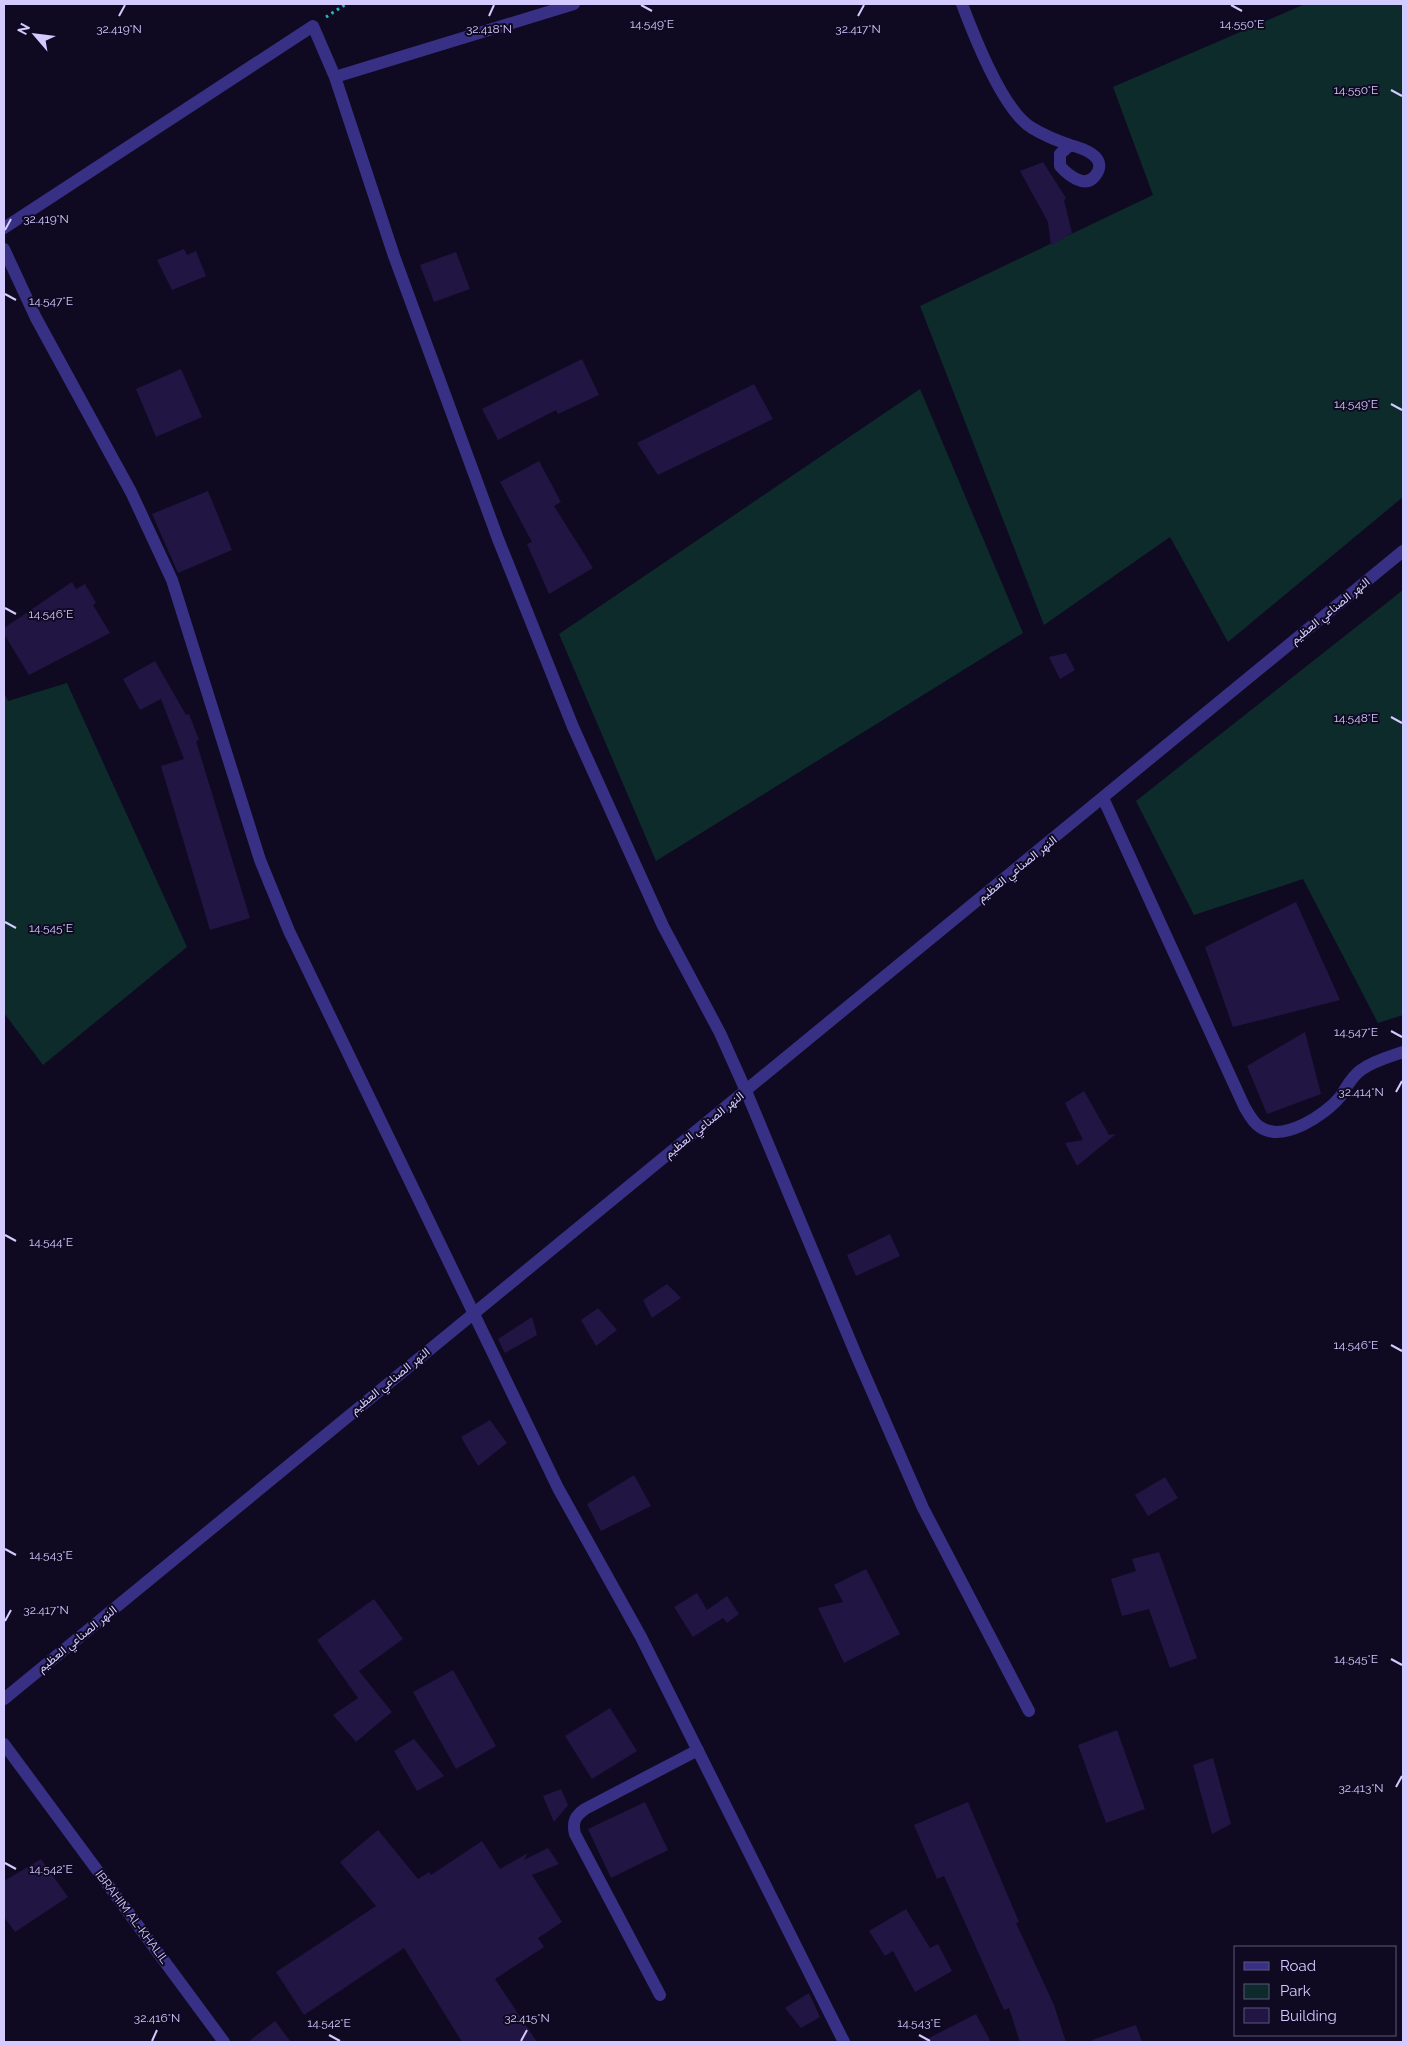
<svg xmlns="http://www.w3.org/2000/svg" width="1407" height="2046" font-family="Raleway,Vazirmatn,sans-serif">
	<rect width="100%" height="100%" fill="#0f0a21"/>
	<path fill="#0d2b2b" d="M1305,4H1403V497L1228,642L1170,537L1044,625L920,306L1153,195L1113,87Z
		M920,389L1023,633L656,861L559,634Z
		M1403,590V1015L1378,1023L1303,879L1194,915L1136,801Z
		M67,683L187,947L43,1065L4,1013V692L8,701Z"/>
	<path fill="#211543" d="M1043,162L1066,198L1064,200L1072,233L1051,246L1048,222L1020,171Z
		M184,249L187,255L196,251L206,276L172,290L157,260Z
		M456,252L470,289L434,302L420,265Z
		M582,359L599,395L558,414L556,410L498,440L482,409Z
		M181,369L202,417L156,437L136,389Z
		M754,384L773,419L658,475L637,443Z
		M539,461L561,502L554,506L593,568L549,594L527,544L532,542L500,482Z
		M208,491L232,550L178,573L152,514Z
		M72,582L76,589L85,584L96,603L93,605L110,633L29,675L4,634V628Z
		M1066,653L1075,670L1060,679L1049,657Z
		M155,661L186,715L189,714L199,740L196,741L250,918L210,930L161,766L184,759L161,699L140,710L123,679Z
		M1296,902L1340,1000L1233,1027L1205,947Z
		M1305,1032L1321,1094L1267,1114L1247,1066Z
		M1084,1091L1109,1135L1116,1134L1077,1166L1065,1143L1083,1140L1065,1103Z
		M890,1234L900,1256L856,1276L847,1255Z
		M667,1284L681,1298L652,1318L643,1300Z
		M598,1308L617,1330L596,1346L581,1320Z
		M532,1317L537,1335L505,1353L498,1339Z
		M490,1420L507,1443L478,1466L461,1437Z
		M634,1475L651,1506L601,1531L587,1504Z
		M1165,1477L1178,1498L1148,1516L1135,1495Z
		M1159,1552L1197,1658L1170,1668L1149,1609L1122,1616L1111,1579L1136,1571L1132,1559Z
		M866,1569L900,1634L844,1663L818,1608L843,1602L834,1585Z
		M697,1593L707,1610L727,1596L739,1614L727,1623L723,1618L693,1637L674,1607Z
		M374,1599L403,1639L359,1671L392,1712L356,1742L333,1715L358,1698L317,1640Z
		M453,1670L496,1746L456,1769L413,1692Z
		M610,1708L637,1751L592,1779L565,1736Z
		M1117,1730L1145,1809L1106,1823L1078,1745Z
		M414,1739L444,1776L417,1791L394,1751Z
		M1213,1758L1231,1824L1212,1834L1193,1765Z
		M561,1789L568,1805L554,1822L543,1796Z
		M645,1802L668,1850L611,1878L588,1829Z
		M968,1802L1019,1922L1016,1923L1054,2005L1066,2042H1020L1009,2008L1004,2010L944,1876L937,1879L914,1825Z
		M378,1830L418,1879L429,1872L431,1875L482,1841L500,1869L528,1853L524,1860L548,1848L559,1864L532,1875L562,1922L538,1938L544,1947L495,1979L537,2042H462L404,1948L304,2015L276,1972L376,1906L340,1862Z
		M41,1859L68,1897L15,1932L4,1917V1881Z
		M906,1909L930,1948L938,1944L952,1971L915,1992L893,1951L885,1956L869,1931Z
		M809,1993L820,2017L801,2028L785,2008Z
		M976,2014L991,2042H921Z
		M275,2021L291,2042H248Z
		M1136,2025L1142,2042H1093L1092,2040Z"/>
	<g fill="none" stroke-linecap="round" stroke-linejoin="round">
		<path stroke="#21bcbb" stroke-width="3" stroke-dasharray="2.5 4" stroke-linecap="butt" d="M326,17L346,4"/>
		<path stroke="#383085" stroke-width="12" d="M962,4C974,36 1003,111 1032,128C1042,134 1058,141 1070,145C1082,148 1110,157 1095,176C1085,189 1068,175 1060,166V154L1070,145
			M335,77L574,4
			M4,228L313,26L335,77L394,256L498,539L573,727L663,926L720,1033L746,1091L857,1357L923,1508L1029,1711
			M4,249L36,318L131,492L172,580L260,860L289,931L558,1488L641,1637L844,2042
			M1103,798L1244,1106C1248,1113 1253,1123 1260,1127C1283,1143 1325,1115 1340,1097C1347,1087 1351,1077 1361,1070C1373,1061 1389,1057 1403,1052
			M4,1699L1403,551
			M4,1744L224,2042
			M660,1995L575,1834C572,1822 575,1816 585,1809L698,1750"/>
	</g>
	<path fill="none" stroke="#d3caff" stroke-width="2" d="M641,5L652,11M1231,5L1242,11M119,16L125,5M489,16L494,5M858,16L864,5M1391,90L1402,96M5,230L11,219M5,294L16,300M1391,404L1402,410M5,608L16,614M1391,717L1402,723M5,922L16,928M1391,1031L1402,1037M1396,1092L1402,1081M5,1235L16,1241M1391,1345L1402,1351M5,1549L16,1555M5,1621L11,1610M1391,1659L1402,1665M1396,1787L1402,1776M5,1863L16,1869M329,2035L340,2041M919,2035L930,2041M152,2041L157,2030M521,2041L527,2030"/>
	<g text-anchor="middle" stroke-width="4" stroke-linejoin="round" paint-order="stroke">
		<g font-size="12" fill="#d3caff" stroke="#0f0a21">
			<text transform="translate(1330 611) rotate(-39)" y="4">النهر الصناعي العظيم</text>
			<text transform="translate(1017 869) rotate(-39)" y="4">النهر الصناعي العظيم</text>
			<text transform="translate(704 1125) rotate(-39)" y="4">النهر الصناعي العظيم</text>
			<text transform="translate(390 1381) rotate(-39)" y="4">النهر الصناعي العظيم</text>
			<text transform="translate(77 1639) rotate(-39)" y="4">النهر الصناعي العظيم</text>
			<text transform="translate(132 1917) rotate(53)" y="4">IBRAHIM AL-KHALIL</text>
		</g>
	</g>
	<g font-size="12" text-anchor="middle" fill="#d3caff" stroke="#0f0a21" stroke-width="4" stroke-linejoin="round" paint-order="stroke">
		<text x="652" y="28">14.549°E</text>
		<text x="1242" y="28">14.550°E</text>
		<text x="119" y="33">32.419°N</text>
		<text x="489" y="33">32.418°N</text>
		<text x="858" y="33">32.417°N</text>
		<text x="1356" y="94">14.550°E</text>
		<text x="46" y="223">32.419°N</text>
		<text x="51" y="305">14.547°E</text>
		<text x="1356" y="408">14.549°E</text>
		<text x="51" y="618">14.546°E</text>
		<text x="1356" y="722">14.548°E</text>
		<text x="51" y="932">14.545°E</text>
		<text x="1356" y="1036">14.547°E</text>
		<text x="1361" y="1096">32.414°N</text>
		<text x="51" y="1246">14.544°E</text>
		<text x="1356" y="1349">14.546°E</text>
		<text x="51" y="1559">14.543°E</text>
		<text x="46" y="1614">32.417°N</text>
		<text x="1356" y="1663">14.545°E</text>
		<text x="1361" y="1792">32.413°N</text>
		<text x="51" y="1873">14.542°E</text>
		<text x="157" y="2022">32.416°N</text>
		<text x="527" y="2022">32.415°N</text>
		<text x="329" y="2027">14.542°E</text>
		<text x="919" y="2027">14.543°E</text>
	</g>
	<rect width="1407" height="2046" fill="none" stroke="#d3caff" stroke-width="10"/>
	<rect x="1234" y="1946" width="162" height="90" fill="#0f0a21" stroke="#5d577a"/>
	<rect x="1244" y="1962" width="25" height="8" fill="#383085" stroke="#5d577a"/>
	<text x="1280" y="1971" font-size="15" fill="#d3caff">Road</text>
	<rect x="1244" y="1984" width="25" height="15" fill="#0d2b2b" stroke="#5d577a"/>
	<text x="1280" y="1996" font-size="15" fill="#d3caff">Park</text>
	<rect x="1244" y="2008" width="25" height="15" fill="#211543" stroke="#5d577a"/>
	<text x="1280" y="2021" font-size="15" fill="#d3caff">Building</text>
	<g transform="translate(35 35) rotate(298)" stroke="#0f0a21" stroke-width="4" paint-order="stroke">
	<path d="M0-4L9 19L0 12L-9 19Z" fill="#d3caff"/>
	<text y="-8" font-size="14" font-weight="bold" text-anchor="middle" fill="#d3caff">N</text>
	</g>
</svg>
